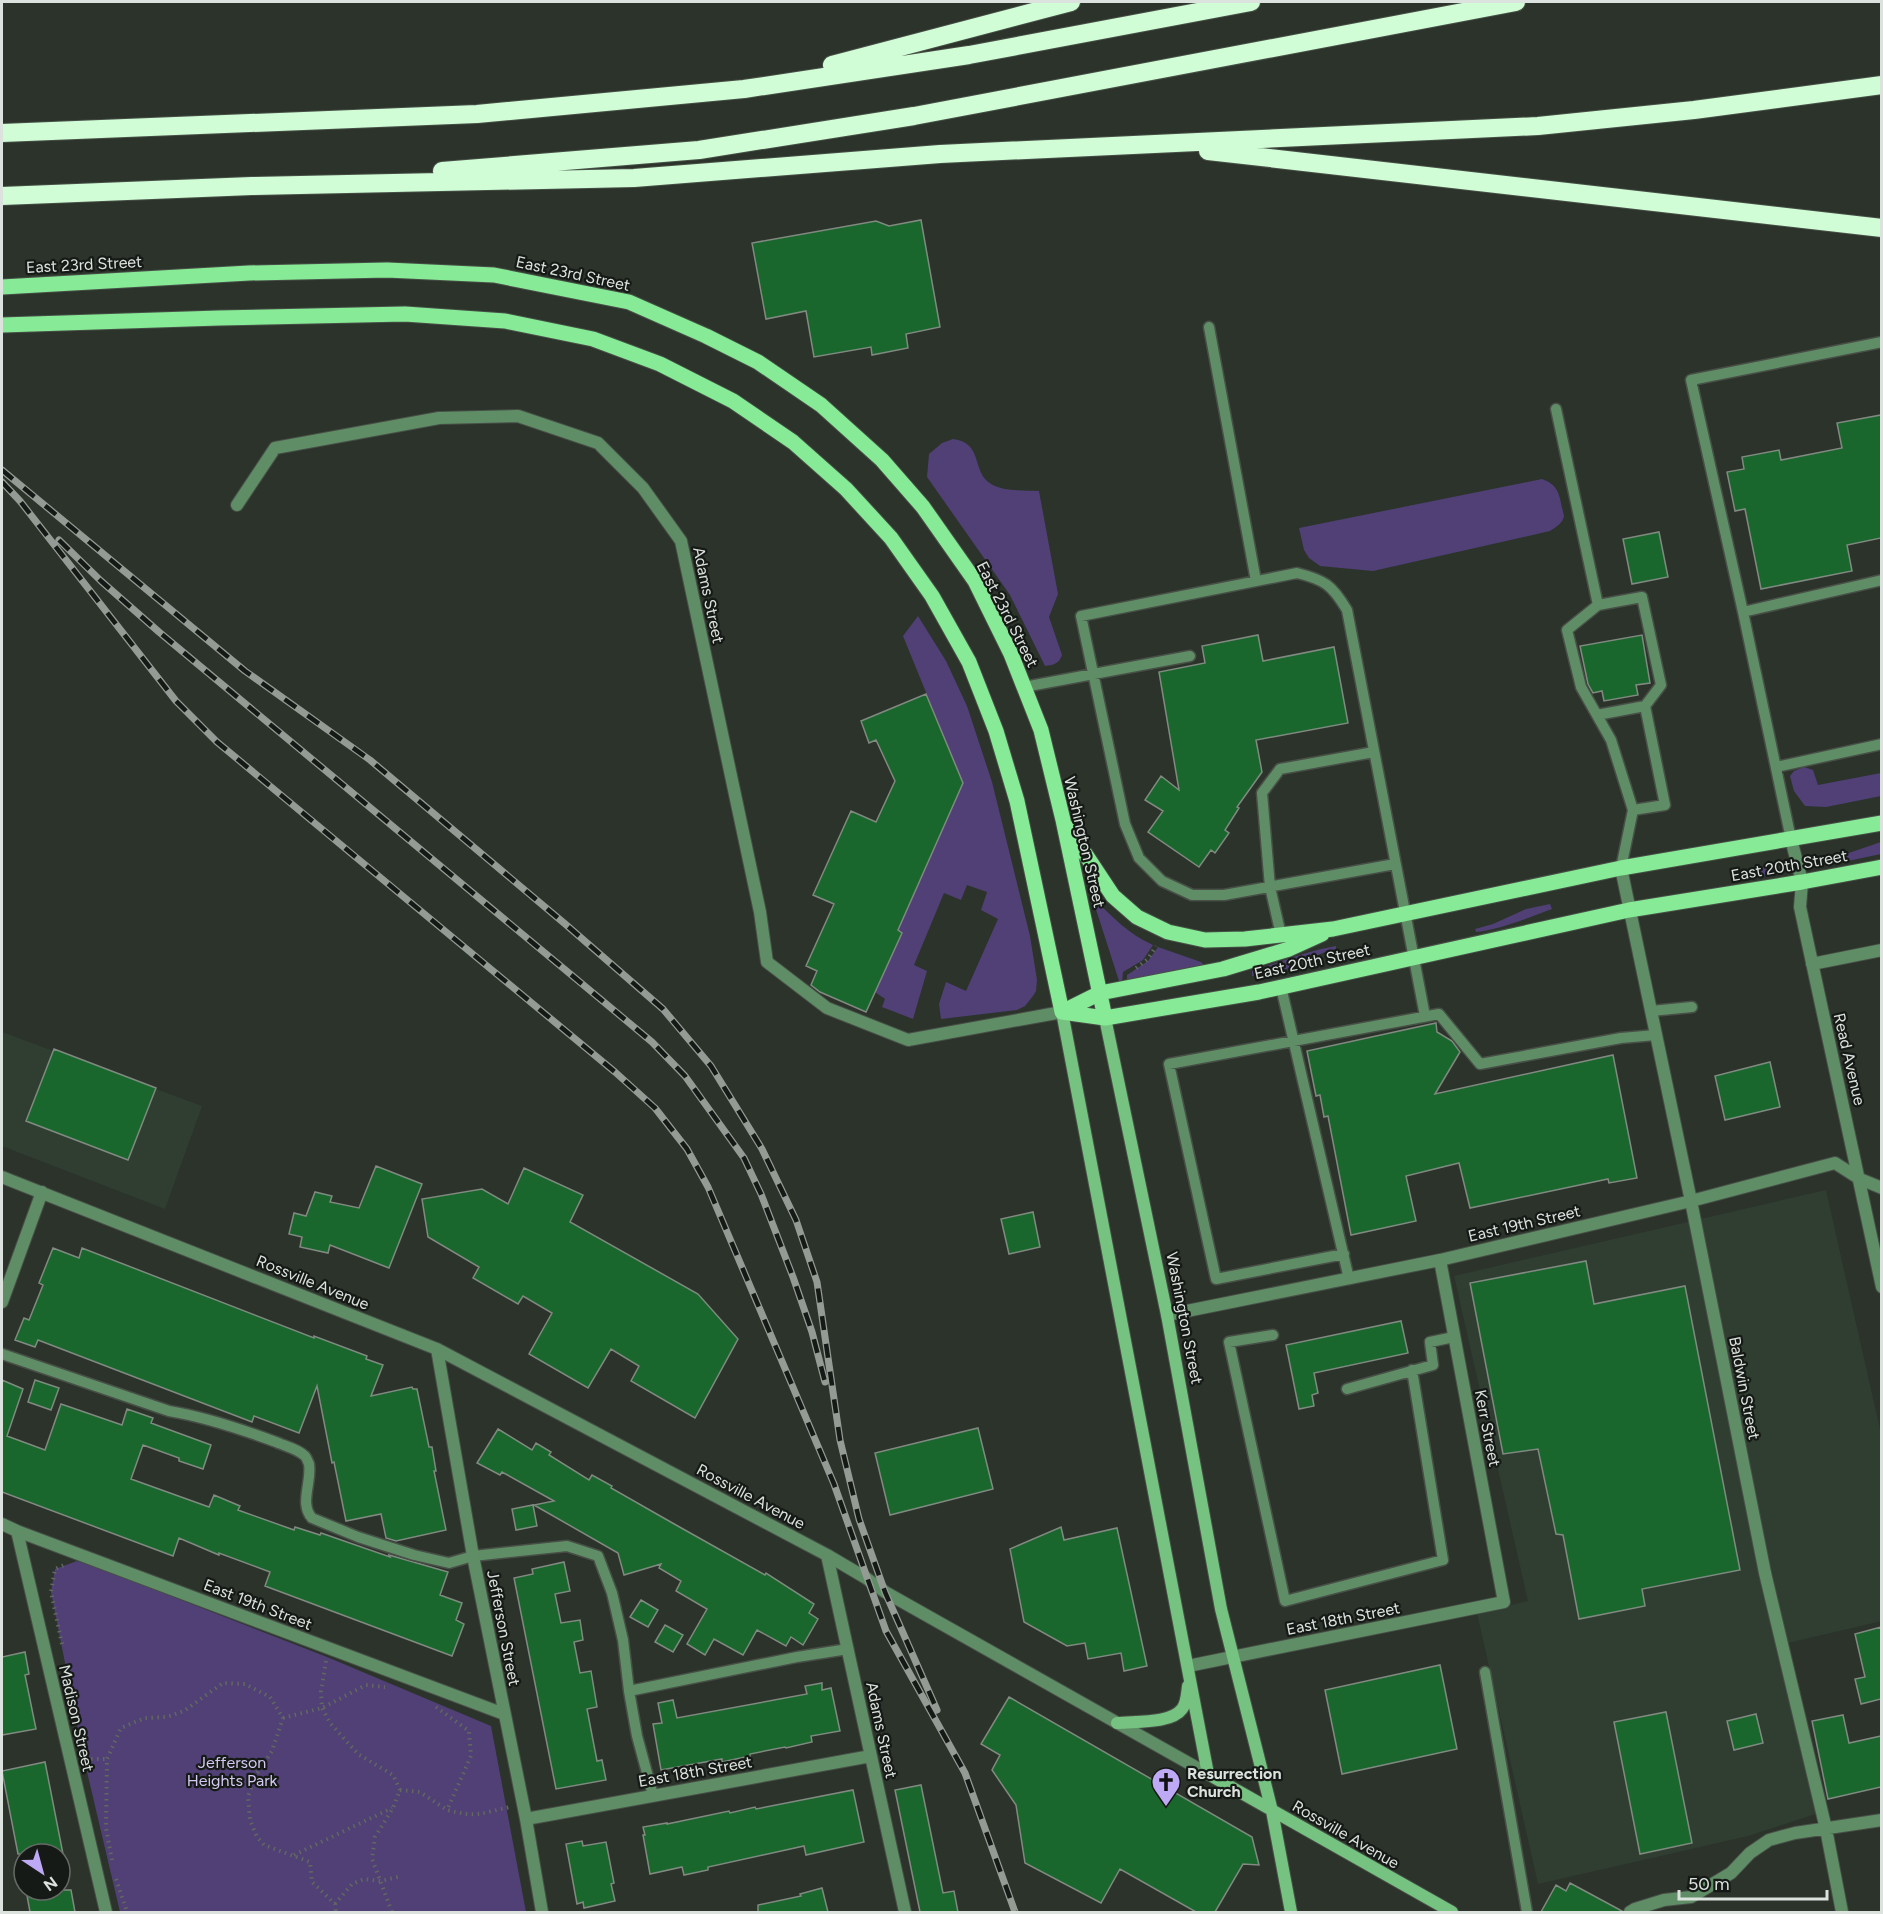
<svg xmlns="http://www.w3.org/2000/svg" width="1883" height="1914" font-family="Figtree,sans-serif">
	<rect width="100%" height="100%" fill="#2b332b"/>
	<path fill="#303e32" d="M2,1032L202,1106L165,1209L2,1146Z
		M1826,1190L1881,1434L1882,1621L1783,1644L1821,1812L1748,1836L1538,1884L1477,1613L1528,1601L1454,1276Z"/>
	<path fill="#504075" d="M953,439C984,443 971,472 991,484C1004,492 1025,490 1039,491L1058,594L1049,617L1062,655C1059,664 1053,665 1045,666L1010,595L927,477L929,454L942,443Z
		M1542,479C1561,486 1559,497 1564,516C1563,523 1556,527 1550,531L1373,571L1320,566L1309,558L1304,550L1299,528Z
		M918,616L946,661L967,706L992,782L1030,936L1037,980L1036,991L1033,996L1025,1006L1017,1010L941,1019L939,1004L946,982L966,991L998,919L981,910L987,892L967,885L961,900L944,893L914,965L927,971L913,1019L882,1007L885,999L875,992L902,933L898,930L963,783L903,636Z
		M1804,767L1813,770L1818,785L1881,773V796L1826,807L1805,806L1794,791L1790,776L1794,771Z
		M1881,842V854L1843,862H1839L1835,860L1837,857Z
		M1766,866L1771,868V873L1769,875L1732,882L1733,877Z
		M1094,899C1113,917 1128,934 1153,945L1143,960L1123,972L1122,983L1119,981L1093,900Z
		M1550,904L1552,909C1527,918 1502,929 1476,932L1475,929L1493,924L1526,909Z
		M1336,946V949L1325,952L1282,971L1252,976V971C1280,962 1307,951 1336,946Z
		M1158,947L1201,962L1204,965L1127,981V975L1148,961Z
		M77,1561L102,1569L327,1657L491,1726L526,1912H120L84,1759L51,1592L55,1569Z"/>
	<path fill="#1a672d" stroke="#808a81" stroke-width="1.5" d="M921,220L940,327L906,334L908,348L872,355L871,347L814,357L806,311L766,319L752,243L876,221L889,226Z
		M1881,415V538L1847,545L1852,571L1761,589L1745,509L1735,511L1727,472L1744,469L1742,457L1779,450L1781,460L1842,448L1837,423Z
		M1659,532L1668,577L1632,584L1623,539Z
		M1258,635L1263,661L1334,647L1348,723L1256,740L1262,772L1237,807L1239,808L1225,830L1229,833L1215,853L1211,850L1199,867L1148,832L1163,811L1145,800L1161,776L1179,790L1159,672L1205,663L1202,646Z
		M1642,635L1650,683L1636,685L1638,695L1604,701L1602,691L1593,693L1588,684L1580,646Z
		M926,694L963,783L898,930L902,933L866,1012L820,992L811,985L817,971L806,966L834,904L813,895L851,811L876,822L895,781L876,740L869,743L861,721Z
		M1436,1023L1437,1032L1452,1041L1460,1052L1435,1094L1613,1055L1637,1178L1609,1183L1608,1179L1470,1208L1459,1163L1406,1176L1416,1221L1351,1235L1328,1116L1324,1117L1320,1095L1316,1096L1307,1051Z
		M54,1049L156,1088L128,1160L26,1121Z
		M1770,1062L1780,1107L1725,1120L1715,1076Z
		M376,1166L422,1184L389,1268L330,1245L328,1253L300,1247L302,1237L289,1234L294,1213L306,1216L315,1192L332,1196L330,1202L359,1208Z
		M524,1168L583,1195L570,1222L698,1294L738,1339L695,1418L631,1381L639,1366L611,1349L588,1388L529,1354L552,1313L523,1296L518,1304L473,1278L479,1267L428,1237L422,1199L482,1189L508,1204Z
		M1033,1212L1040,1247L1009,1254L1001,1219Z
		M53,1248L79,1258L82,1248L314,1338V1336L367,1356L366,1359L383,1365L371,1396L412,1387L413,1389H417L429,1447H432L436,1471H434L446,1530L396,1541L386,1538L381,1514L346,1521L334,1462L332,1463L317,1386L299,1433L254,1416L252,1422L38,1340L35,1347L15,1340L24,1318L29,1320L43,1285L39,1283Z
		M1586,1261L1594,1304L1685,1286L1740,1570L1642,1589L1645,1606L1579,1619L1563,1535L1556,1534L1538,1449L1503,1454L1470,1283Z
		M1401,1321L1408,1353L1314,1373L1318,1393L1312,1395L1314,1406L1299,1409L1286,1345Z
		M2,1380L23,1389L7,1436L45,1450L61,1404L122,1425L127,1409L153,1418L151,1423L211,1445L203,1469L179,1461V1458L143,1445L131,1479L209,1507L214,1495L240,1506L238,1510L294,1530L295,1527L320,1535L321,1533L390,1557L389,1555L448,1572L440,1595L462,1603L456,1620L464,1624L452,1656L265,1586L270,1572L219,1553V1555L179,1538L173,1556L2,1492Z
		M35,1380L59,1388L51,1410L28,1402Z
		M978,1428L993,1489L890,1515L875,1453Z
		M498,1429L532,1450L536,1443L551,1452L549,1455L589,1480L592,1475L612,1486L611,1488L676,1525L765,1575L766,1573L814,1604L809,1613L818,1619L803,1645L791,1637L786,1646L757,1630L743,1655L714,1639L705,1655L687,1644L707,1609L676,1591L681,1581L659,1568L661,1564L624,1575L618,1553L534,1505L554,1501L502,1472L500,1475L477,1463Z
		M533,1505L537,1526L516,1530L512,1509Z
		M1061,1527L1064,1540L1117,1528L1147,1666L1124,1671L1121,1653L1088,1659L1085,1643L1067,1646L1024,1622L1010,1549Z
		M564,1562L570,1591L555,1594L561,1623L580,1620L583,1640L574,1642L580,1673L591,1671L597,1707L587,1709L597,1761L602,1760L606,1780L556,1789L514,1578L533,1574L532,1569Z
		M641,1600L658,1610L648,1627L630,1617Z
		M665,1625L683,1635L673,1652L655,1642Z
		M1881,1627V1699L1861,1704L1855,1679L1865,1677L1855,1634Z
		M25,1652L29,1674L25,1675L36,1729L2,1735V1657Z
		M1440,1665L1457,1749L1342,1774L1325,1690Z
		M822,1683V1690L831,1688L840,1731L811,1736L812,1742L786,1748L785,1747L750,1754V1756L722,1762V1759L661,1770L653,1724L662,1723L658,1703L673,1700L677,1718L807,1694L805,1686Z
		M1009,1697L1252,1837L1259,1865L1243,1864L1215,1912H1196L1120,1869L1101,1903L1025,1863L1016,1805L992,1770L1000,1755L981,1744Z
		M1666,1712L1692,1843L1640,1854L1614,1722Z
		M1756,1714L1763,1743L1734,1750L1727,1721Z
		M1843,1715L1849,1743L1881,1736V1787L1828,1799L1812,1721Z
		M45,1762L63,1854H18L2,1771Z
		M921,1785L943,1893L954,1891L958,1912H920L895,1790Z
		M853,1790L864,1842L806,1855L804,1846L708,1867V1870L684,1875L682,1867L650,1874L643,1835H645L643,1827L667,1823V1824L729,1811L730,1813L755,1807L756,1809Z
		M582,1841L583,1846L606,1842L614,1883L611,1884L615,1901L584,1908L583,1902L577,1904L566,1844Z
		M1570,1883L1622,1911V1912H1541L1556,1885L1566,1891Z
		M822,1888L828,1912H758V1905L801,1896L800,1894Z
		M26,1890H71L75,1912H30Z"/>
	<g fill="none" stroke-linecap="round" stroke-linejoin="round">
		<g stroke="#474f47" stroke-width="13">
			<path id="lane" d="M1209,327L1256,581
				M1556,409L1598,605L1642,597L1661,685L1645,706L1665,805L1633,810L1621,868
				M1598,605L1567,630L1581,687L1611,740L1633,810
				M1743,612L1691,380L1882,342
				M1024,687L1190,656
				M1597,715L1645,706
				M1776,767L1882,744
				M1791,839L1743,612L1882,580
				M1395,864L1224,895H1192L1162,881L1139,858L1125,824L1081,616L1297,573C1325,580 1332,585 1347,610L1425,1016
				M1281,935L1270,887L1262,793L1280,769L1374,752
				M1281,987L1349,1279
				M1651,1011L1692,1007
				M1344,1254L1216,1279L1169,1064L1439,1014L1480,1064L1621,1038L1656,1035
				M1273,1335L1229,1342L1285,1601L1443,1560L1412,1370
				M2,1354L169,1411C205,1417 241,1429 276,1442C285,1446 298,1449 305,1456C307,1458 308,1462 309,1464C312,1482 299,1504 312,1518L358,1537L414,1555L449,1563L473,1556L567,1546L598,1556L612,1593L623,1640L629,1691L797,1657L848,1649
				M1347,1389L1433,1365L1430,1342L1454,1337
				M1485,1672L1527,1912
				M629,1691L637,1736L653,1795"/>
		</g>
		<g stroke="#474f47" stroke-width="14">
			<path id="street" d="M237,505L275,448L439,418L518,416L598,443L643,488L681,541L760,912L767,962L827,1008L908,1040L1062,1012
				M1791,839L1802,882L1800,907L1882,1287
				M1621,868L1691,1201L1765,1573L1826,1829L1842,1912
				M1812,964L1882,950
				M2,1177L437,1349L827,1555L866,1578L885,1592L1208,1774
				M2,1302L42,1192
				M1167,1315L1440,1260L1691,1201L1835,1163L1860,1179L1882,1188
				M437,1349L473,1556L526,1819L542,1912
				M2,1524L17,1531L504,1714
				M17,1531L106,1912
				M827,1555L905,1912
				M1188,1666L1504,1602L1440,1260
				M526,1819L871,1756
				M1630,1912L1635,1909L1664,1900L1691,1897L1731,1873L1750,1853L1769,1840L1795,1833L1882,1820"/>
		</g>
		<g stroke="#474f47" stroke-width="14">
			<path id="secondary" d="M1062,1012L1208,1774L1452,1912
				M1105,1018L1167,1315L1221,1609L1272,1811L1291,1912
				M1117,1723C1135,1721 1171,1724 1182,1709C1187,1703 1187,1693 1188,1686"/>
		</g>
		<g stroke="#474f47" stroke-width="17">
			<path id="primary" d="M2,287L249,273L387,270L494,275L629,302L706,336L758,362L821,405L882,460L923,507L975,581L1011,654L1041,730L1063,820L1105,1018
				M2,325L219,318L405,314L505,321L593,339L660,364L733,401L793,442L846,489L891,538L932,596L969,662L996,731L1017,801L1062,1012
				M1068,828L1113,896L1137,917L1168,932L1205,940L1245,939L1333,929L1621,868L1882,823
				M1062,1012L1105,1018L1259,992L1629,910L1802,882L1882,867
				M1062,1012L1100,993L1223,969L1289,949L1322,934"/>
		</g>
		<g stroke="#474f47" stroke-width="20">
			<path id="highway" d="M832,65L1071,2
				M2,133L477,114L744,89L969,55L1251,2
				M1208,151L1882,228
				M442,171L699,150L914,116L1516,2
				M2,196L252,186L634,178L940,154L1538,126L1694,110L1882,85"/>
		</g>
		<path stroke="#616861" stroke-width="4" stroke-dasharray="1.5 4.5" stroke-linecap="butt" d="M1136,968L1148,959L1156,946
			M62,1644L51,1592L55,1569L64,1565
			M326,1661L321,1692L322,1708L330,1723L358,1754L393,1775L400,1790L393,1808L375,1837L372,1859L392,1912
			M436,1707L469,1731L471,1756L447,1810C478,1818 481,1813 510,1807
			M283,1718L322,1708L366,1685L385,1687
			M85,1759H107
			M400,1790L420,1792L447,1810
			M294,1855L392,1808
			M112,1860L106,1828L107,1759L121,1728L145,1718L167,1717L184,1711L223,1683L245,1684L270,1697L283,1718L272,1751L254,1778L248,1797L250,1820L257,1837L264,1845L310,1862L312,1882L335,1904L336,1912
			M116,1879L127,1912
			M335,1904L352,1884L364,1879L381,1881L402,1876"/>
		<use href="#lane" stroke="#5f8d65" stroke-width="10"/>
		<use href="#street" stroke="#5f8d65" stroke-width="12"/>
		<use href="#secondary" stroke="#76c281" stroke-width="12"/>
		<use href="#primary" stroke="#87ea96" stroke-width="15"/>
		<use href="#highway" stroke="#d0fdd5" stroke-width="18"/>
		<g stroke="#949b94" stroke-width="7">
			<path id="rail" d="M2,470L245,671L370,760L564,923L663,1009L711,1066L762,1149L796,1220L817,1282L840,1440L859,1519L885,1592L937,1710
				M2,482L20,501L176,701L217,742L615,1072L655,1108L687,1149L708,1187L834,1484L886,1631L965,1773L1015,1912
				M59,540L101,581L159,632L652,1042L685,1076L744,1158L761,1194L793,1277L812,1332L825,1382"/>
		</g>
		<use href="#rail" stroke="#161a16" stroke-width="4.5" stroke-dasharray="14" stroke-linecap="butt"/>
	</g>
	<defs>
		<g id="church-pin" transform="scale(1.5)"><path d="M0 17L-7.5 6A9.5 9.5 0 1 1 7.5 6Z" fill="#bea9f5" stroke="#161a16"/><path d="M-1.2-6h2.4v3.5h3.3v2.4h-3.3V6h-2.4V-.1h-3.3v-2.4h3.3Z" fill="#111"/></g>
	</defs>
	<g fill-rule="evenodd">
		<use href="#church-pin" x="1166" y="1782"/>
	</g>
	<g text-anchor="middle" stroke-width="4.5" stroke-linejoin="round" paint-order="stroke">
		<g font-size="16" fill="#dce2dd" stroke="#161a16">
			<text transform="translate(84 264) rotate(-3)" y="6">East 23rd Street</text>
			<text transform="translate(573 273) rotate(12)" y="6">East 23rd Street</text>
			<text transform="translate(709 595) rotate(78)" y="6">Adams Street</text>
			<text transform="translate(1008 614) rotate(63)" y="6">East 23rd Street</text>
			<text transform="translate(1085 842) rotate(77)" y="6">Washington Street</text>
			<text transform="translate(1789 865) rotate(-10)" y="6">East 20th Street</text>
			<text transform="translate(1312 961) rotate(-12)" y="6">East 20th Street</text>
			<text transform="translate(1850 1059) rotate(77)" y="6">Read Avenue</text>
			<text transform="translate(1524 1223) rotate(-13)" y="6">East 19th Street</text>
			<text transform="translate(313 1282) rotate(22)" y="6">Rossville Avenue</text>
			<text transform="translate(1185 1318) rotate(79)" y="6">Washington Street</text>
			<text transform="translate(1745 1388) rotate(79)" y="6">Baldwin Street</text>
			<text transform="translate(1488 1428) rotate(79)" y="6">Kerr Street</text>
			<text transform="translate(751 1496) rotate(28)" y="6">Rossville Avenue</text>
			<text transform="translate(258 1604) rotate(21)" y="6">East 19th Street</text>
			<text transform="translate(1343 1618) rotate(-11)" y="6">East 18th Street</text>
			<text transform="translate(504 1628) rotate(79)" y="6">Jefferson Street</text>
			<text transform="translate(77 1718) rotate(77)" y="6">Madison Street</text>
			<text transform="translate(882 1730) rotate(78)" y="6">Adams Street</text>
			<text transform="translate(695 1771) rotate(-10)" y="6">East 18th Street</text>
			<text transform="translate(1346 1834) rotate(30)" y="6">Rossville Avenue</text>
		</g>
		<g font-size="16" fill="#d3c9f3" stroke="#161a16">
			<text x="232" y="1768">Jefferson<tspan x="232" dy="18">Heights Park</tspan></text>
		</g>
		<g font-size="16" font-weight="bold" fill="#dce2dd" stroke="#161a16" text-anchor="start">
			<text x="1187" y="1779">Resurrection<tspan x="1187" dy="18">Church</tspan></text>
		</g>
	</g>
	<rect width="1883" height="1914" fill="none" stroke="#dce2dd" stroke-width="6"/>
	<g transform="translate(42 1872) rotate(144)"><circle r="28" fill="#161a16" stroke="#656a66" stroke-width="1.5"/>
	<path d="M0-4.5L10 22L0 15L-10 22Z" fill="#bea9f5"/>
	<text y="-9" font-size="16" font-weight="bold" text-anchor="middle" fill="#dce2dd">N</text>
	</g>
	<path d="M1679 1890v9h148v-9" fill="none" stroke="#dce2dd" stroke-width="3"/>
	<text x="1688" y="1890" font-size="18" fill="#dce2dd" stroke="#161a16" stroke-width="4.5" paint-order="stroke">50 m</text>
</svg>
